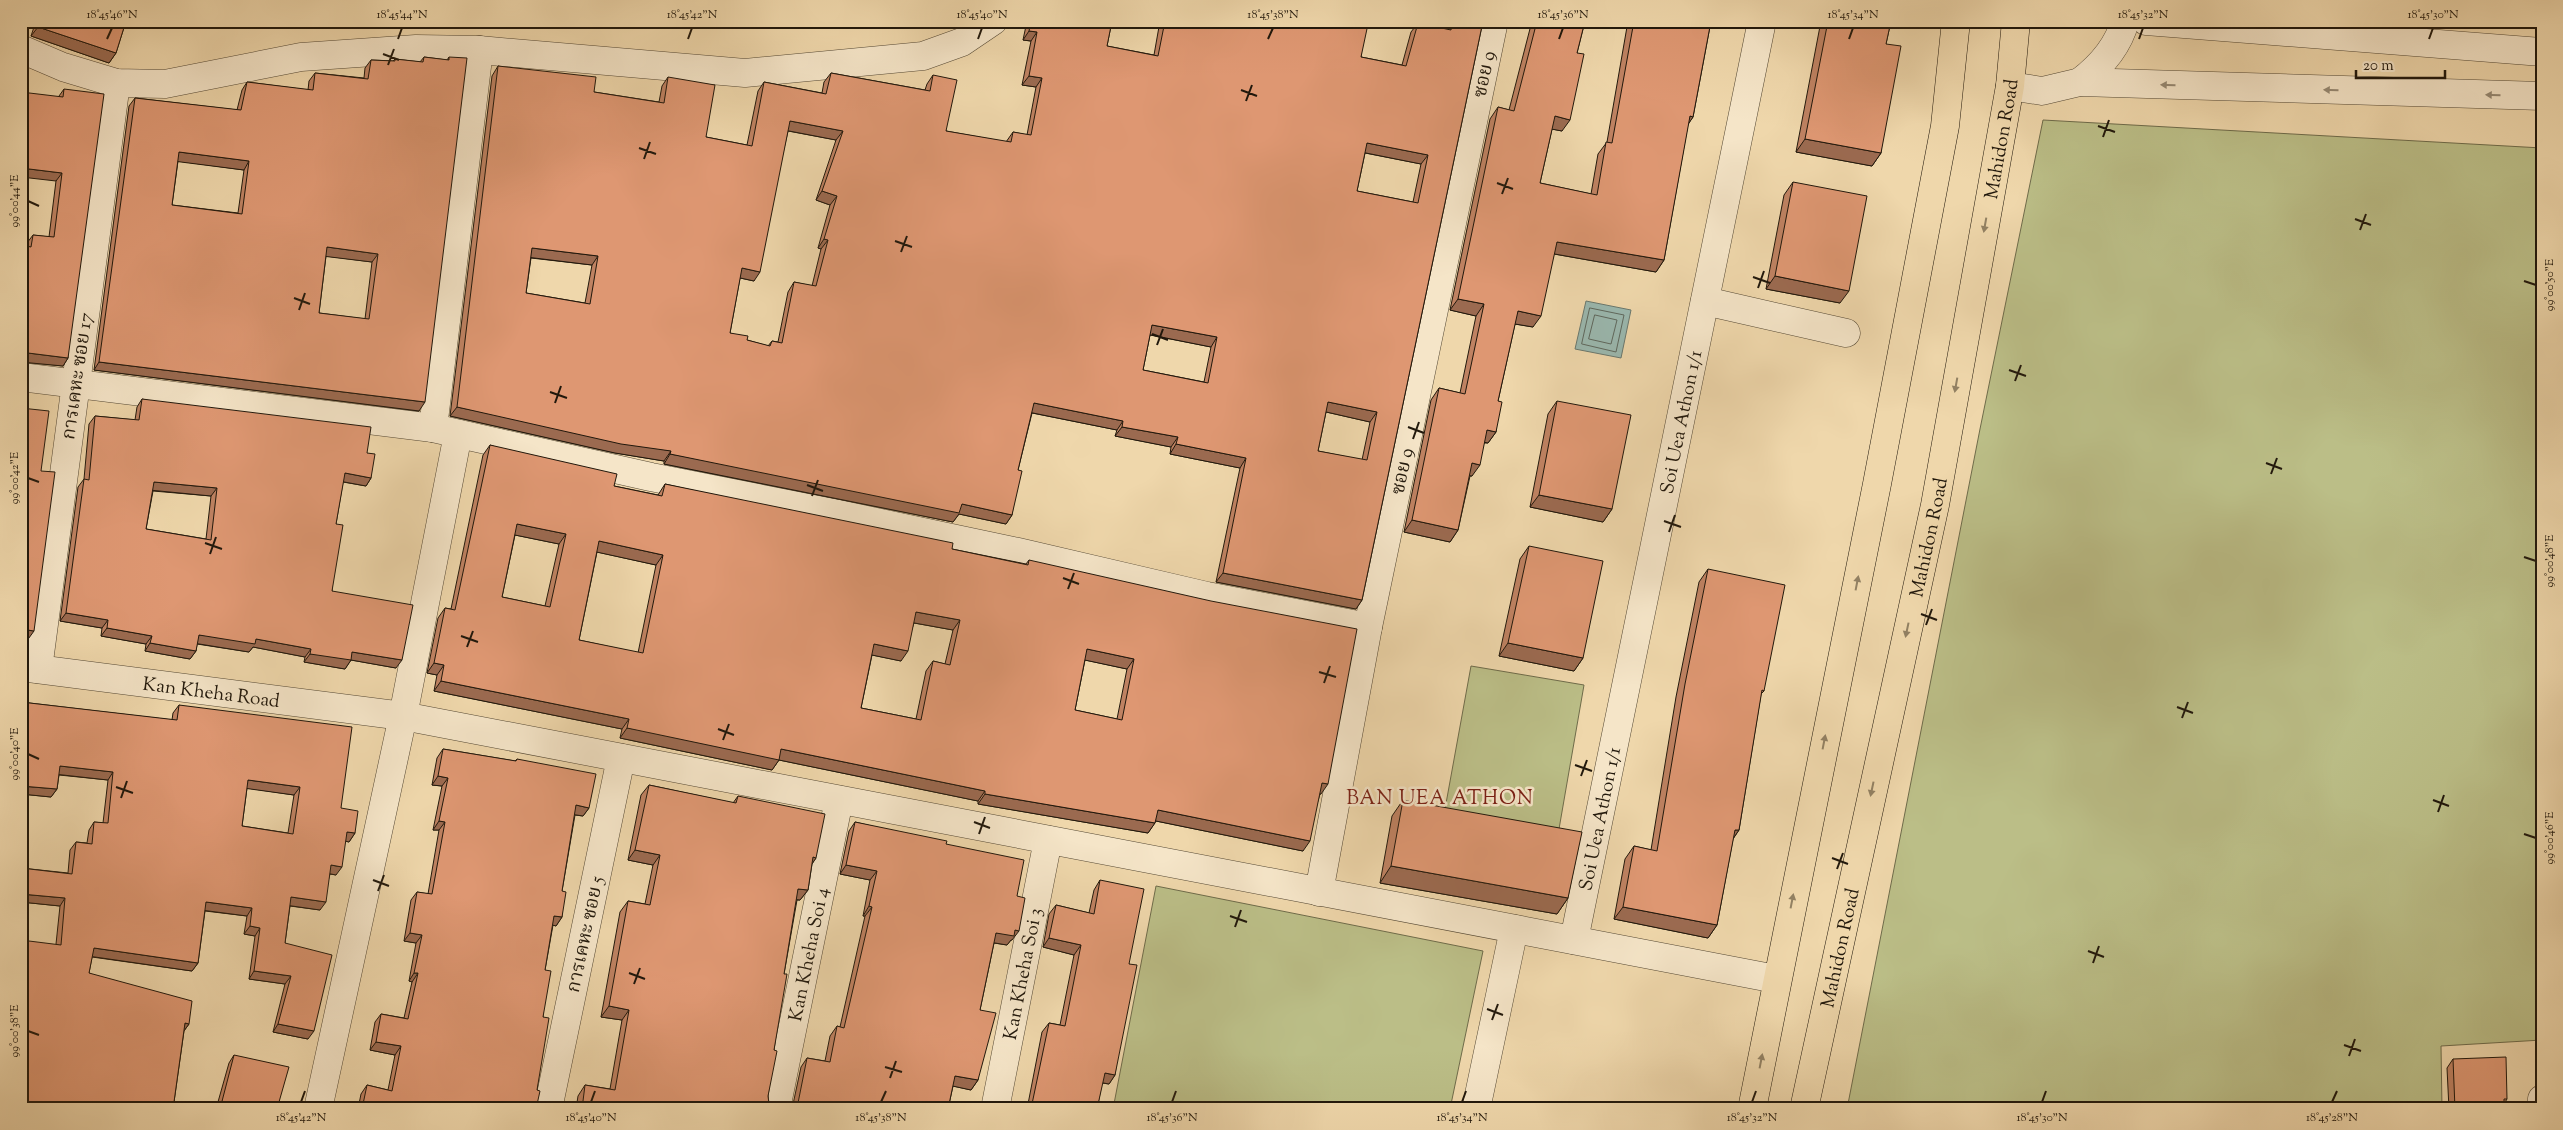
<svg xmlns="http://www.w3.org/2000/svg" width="2563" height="1130" font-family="'Sorts Mill Goudy','Noto Serif Thai',serif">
	<rect width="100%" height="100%" fill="#efd7ab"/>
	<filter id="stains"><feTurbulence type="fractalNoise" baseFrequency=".004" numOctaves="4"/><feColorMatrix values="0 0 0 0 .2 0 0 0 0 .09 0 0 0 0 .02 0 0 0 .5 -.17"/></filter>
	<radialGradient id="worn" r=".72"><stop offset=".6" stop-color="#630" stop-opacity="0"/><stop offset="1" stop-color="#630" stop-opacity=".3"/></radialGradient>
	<path fill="#bbbe87" stroke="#6e6b4a" d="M2043,120L2542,148V1040L2441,1046L2442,1109H1847L1980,429Z
		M1471,666L1584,685L1559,829L1445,809Z
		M1156,886L1483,951L1450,1109H1113Z"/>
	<path fill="#9ab8af" stroke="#6a786e" d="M1586,301L1631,310L1621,358L1575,349Z"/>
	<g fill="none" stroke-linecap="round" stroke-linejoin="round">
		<path stroke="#5e685e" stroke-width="1" d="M1590,308L1624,315L1616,352L1582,344Z
			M1595,315L1617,320L1611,344L1589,339Z"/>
		<g stroke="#544834" stroke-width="29">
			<g id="minor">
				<path d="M2146,21L2542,52"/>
				<path d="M21,49L63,67L116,83L165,84L301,57L416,49L479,50L745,73L923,56L962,42L993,21"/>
				<path d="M2080,82C2101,66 2118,47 2125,21"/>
				<path d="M2010,86L2042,91L2080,82L2542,96"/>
				<path d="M1705,301L1846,333"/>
				<path d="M21,377L433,428L651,477L838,514L1018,552L1207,596L1368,627"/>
				<path d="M433,428L479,50"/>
				<path id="s1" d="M21,667L403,716L1776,979"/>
				<path d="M38,669L116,83"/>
				<path d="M1319,892L1368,627L1494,21"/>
				<path id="s2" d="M1574,940L1762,21"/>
				<path d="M318,1109L403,716L458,434"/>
				<path d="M548,1109L621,758"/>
				<path id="s3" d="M776,1109L839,800"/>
				<path id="s4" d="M995,1109L1048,840"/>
				<path d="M1476,1109L1514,929"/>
				<path d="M2541,1109L2542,1099"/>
			</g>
		</g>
		<g stroke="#21180c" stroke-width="29">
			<g id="major">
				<path d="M1752,1109L1877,484L1945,126L1956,21"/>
				<path id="s5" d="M1804,1109L1935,505L2010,86L2016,21"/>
			</g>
		</g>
		<use href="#minor" stroke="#f5e5c8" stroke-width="28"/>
		<use href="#major" stroke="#efd7ab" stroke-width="28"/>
	</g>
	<path fill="#bf8262" stroke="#21180c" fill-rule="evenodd" d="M26,21H126L116,53L109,63L31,36L35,24Z
		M1027,21H1112L1107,46L1154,55L1160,21H1363L1361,57L1402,65L1411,32L1418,23L1446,29L1448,21H1483L1362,600L1356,609L1216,582L1240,468L1170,454L1171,447L1115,436L1117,430L1032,413L1018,470L1012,515L1006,524L959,514L953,522L664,464V461L615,453L450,416L492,76L498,66L594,92L659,102L662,86L668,77L706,137L747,145L758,91L764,82L822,93L824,82L831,73L925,90L927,84L933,75L946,131L1006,142L1013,132L1027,135L1036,87L1022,85L1031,41L1023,40ZM788,131L836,140L816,200L830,205L818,248L821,249L812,286L794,282L788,292L778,342L772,341L768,346L747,340L730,333L740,278L754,281ZM1365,153L1421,164L1413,202L1357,191ZM531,258L592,265L585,303L526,293ZM1150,335L1211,347L1204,382L1143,370ZM1326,412L1370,422L1362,460L1318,451Z
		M1532,21H1585L1577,53L1562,131L1552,129L1540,183L1591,194L1598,154L1607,142L1628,21H1711L1693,117L1688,124L1664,260L1656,272L1554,254L1533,327L1515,324L1498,401L1496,432L1488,443H1484L1472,476H1470L1458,530L1450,542L1404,532L1431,400L1439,388L1460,393L1476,316L1450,310L1490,119L1498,107L1509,110Z
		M1821,21H1891L1886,44L1881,153L1872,166L1796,152Z
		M424,57L447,60L449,57L419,411L94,370L129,106L135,98L237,110L242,90L247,82L308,90L309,81L315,73L364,78L365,68L371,60L393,61L395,59L420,62ZM178,161L244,170L238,213L172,205ZM326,256L372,262L365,319L319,313Z
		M64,89L68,358L63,366L22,362L27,243L33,235L49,237L56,181L59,96Z
		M1793,182L1840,303L1766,289L1784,195Z
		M142,399L367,453L371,478L366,486L343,482L336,524L332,591L396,668L351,660L345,669L304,662L305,657L253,647L249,652L197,644L196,651L190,659L145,651L146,644L101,636L102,628L60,621L78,487L84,479L89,424L95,416L135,420L137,407ZM153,491L211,496L206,539L146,529Z
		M1557,401L1612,509L1603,522L1530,507L1548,414Z
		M490,445L614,486L658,495L665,484L952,549L1026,564L1029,560L1321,794H1320L1303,851L1156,821L1148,833L978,804V801L779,760L772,770L620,738L622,729L434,691L437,675L427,673L438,618L445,608L451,609L483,455ZM515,535L559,544L545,606L502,597ZM597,552L656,565L638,653L579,640ZM914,623L953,630L945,664L933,661L926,671L916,719L861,708L872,655L901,661ZM1085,660L1127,669L1117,719L1075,710Z
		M1529,546L1583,658L1574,671L1499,656L1520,559Z
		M1708,569L1764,691L1761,694L1739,830L1733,839L1717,925L1708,938L1614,919L1625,859L1634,846L1651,850L1676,697L1699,582Z
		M21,702L172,720L173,713L179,705L341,808L355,833L349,842L345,841L336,875L330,874L320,910L290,906L285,943L308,1039L273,1032L285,984L249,979L255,936L244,934L247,916L205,911L198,963L192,971L92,957L89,973L189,1024L184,1031L173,1109L56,944L60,906L21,902V868L68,873L70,850L76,842L87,843L89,830L94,822L103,823L108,780L59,775L57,789L51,797L21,794ZM247,788L294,795L288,833L242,826Z
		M443,749L515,761L517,759L589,808L583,816L575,815L562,891V917L556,926L553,925L545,970L543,1017L537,1090L536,1109H358L361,1094L367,1085L388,1090L395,1055L370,1050L375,1022L381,1014L404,1018L412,982L409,981L416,943L404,941L411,900L417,892L428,894L439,830H433L442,786L432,785L437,758Z
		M649,785L733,803L738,796L816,858L812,864L808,890L800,900H797L784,974L768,1096L769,1104L774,1109H576L578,1096L585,1085L610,1089L622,1020L601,1017L620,912L628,901L645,904L653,865L628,860L641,795Z
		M1403,800L1568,898L1557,914L1380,883L1392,816Z
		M855,822L946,844L1017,896L1012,940H1011L1007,945L994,943L980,1010L978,1080L971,1090L953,1086L948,1109H792L801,1067L807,1058L825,1061L830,1036L837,1026L840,1027L865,916H863L870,880L840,874L849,831Z
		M1100,880L1129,964L1115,1075L1109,1084L1102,1083L1097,1109H1024L1028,1104L1042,1032L1049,1023L1060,1025L1074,955L1043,947L1049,914L1056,905L1089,913L1094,890Z
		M234,1055L277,1109H216L229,1063Z
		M2453,1059L2507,1099L2504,1104V1109H2449L2447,1068Z"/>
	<path fill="#9b6a50" stroke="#21180c" d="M26,21H37L35,24Z
		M38,27L116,53L109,63L31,36Z
		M1029,31L1037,32L1031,41L1023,40Z
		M1029,76L1042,78L1036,87L1022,85Z
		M1555,116L1570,120L1562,131L1546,128Z
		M1690,116L1693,117L1685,129Z
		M790,121L843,131L836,140L784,130Z
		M1805,139L1881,153L1872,166L1796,152Z
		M1367,143L1428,155L1421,164L1361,152Z
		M179,152L249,161L244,170L173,161Z
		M21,168L62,173L56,181L21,177Z
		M822,191L837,196L830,205L816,200Z
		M824,239L828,240L821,249L818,248Z
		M1557,242L1664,260L1656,272L1549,253Z
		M327,247L378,254L372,262L322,256Z
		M532,248L598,256L592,265L526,257Z
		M742,268L760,272L754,281L736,277Z
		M1775,276L1849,291L1840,303L1766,289Z
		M1458,299L1484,304L1476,316L1450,310Z
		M1518,311L1541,316L1533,327L1509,323Z
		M1152,325L1217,337L1211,347L1146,334Z
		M28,353L68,358L63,366L21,362V354Z
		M99,362L425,402L419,411L94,370Z
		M1328,402L1377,412L1370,422L1322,411Z
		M1034,403L1123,421L1117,430L1028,412Z
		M457,407L671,451L664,461L615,453L450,416Z
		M1122,427L1178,437L1171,447L1115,436Z
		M1487,430L1496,432L1488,443L1478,441Z
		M1176,444L1246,458L1240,468L1170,454Z
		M670,454L962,504L1012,515L1006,524L959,514L953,522L664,464Z
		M1472,463L1480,465L1472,476L1464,475Z
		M345,473L371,478L366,486L339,481Z
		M154,482L217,488L211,496L149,490Z
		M1539,495L1612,509L1603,522L1530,507Z
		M1412,520L1458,530L1450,542L1404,532Z
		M517,524L566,534L559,544L510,534Z
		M599,541L663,555L656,565L592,551Z
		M1223,573L1362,600L1356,609L1216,582Z
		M916,612L960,620L953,630L909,622Z
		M66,613L108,620L102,628L60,621Z
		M107,628L152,636L146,644L101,636Z
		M21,629L34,631L26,642L21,641Z
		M199,635L256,639L311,649L305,657L253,647L249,652L193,643Z
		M150,643L196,651L190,659L145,651Z
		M1508,643L1583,658L1574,671L1499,656Z
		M874,644L908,651L901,661L867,654Z
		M1087,649L1134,659L1127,669L1080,659Z
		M352,652L402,660L396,668L351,660L345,669L304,662L310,654Z
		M434,663L444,665L437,675L427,673Z
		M441,681L629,719L622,729L434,691Z
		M627,728L781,749L985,791L978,801L779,760L772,770L620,738Z
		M60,766L113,772L108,780L54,774Z
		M438,776L448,778L442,786L432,785Z
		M248,780L300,787L294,795L243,788Z
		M1322,783L1328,784L1321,794L1315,793Z
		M21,786L57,789L51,797L21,794Z
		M985,794L1155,823L1148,833L978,804Z
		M576,805L589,808L583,816L570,814Z
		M1158,810L1310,841L1303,851L1151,820Z
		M439,821L445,822L439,830H433Z
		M1735,830H1739L1730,843Z
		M347,832L355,833L349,842L341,840Z
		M635,850L660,855L653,865L628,860Z
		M813,857L816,858L809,868Z
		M331,865L342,867L336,875L326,873Z
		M846,865L877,871L870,880L840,874Z
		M1391,866L1568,898L1557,914L1380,883Z
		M798,889L808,890L800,900L791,899Z
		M21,894L65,898L60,906L21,902Z
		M291,897L326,902L320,910L285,905Z
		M206,902L252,908L247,916L201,910Z
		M869,906L872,907L865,916H863Z
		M1623,907L1717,925L1708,938L1614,919Z
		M554,916L562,917L556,926L549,924Z
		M250,926L260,928L255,936L244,934Z
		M1015,930L1019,931L1012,940H1011L1007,945L989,942L996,933Z
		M410,933L422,935L416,943L404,941Z
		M1049,938L1081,945L1074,955L1043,947Z
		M94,948L198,963L192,971L88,956Z
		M254,971L291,976L285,984L249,979Z
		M414,973H418L412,982L409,981Z
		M609,1006L629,1010L622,1020L601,1017Z
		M185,1023L189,1024L183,1032Z
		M278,1024L314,1031L308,1039L273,1032Z
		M376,1042L401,1046L395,1055L370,1050Z
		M1105,1073L1115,1075L1109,1084L1098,1082Z
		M955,1076L978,1080L971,1090L948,1085Z
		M929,1106L943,1109H927Z"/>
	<path fill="#de9772" stroke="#21180c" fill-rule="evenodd" d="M40,21H126L116,53L38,27Z
		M1031,21H1112L1107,46L1158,56L1165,21H1363L1362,22L1368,24L1361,57L1406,66L1418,23L1451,30L1452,21H1483L1362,600L1223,573L1246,458L1176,444L1178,437L1122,427L1123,421L1034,403L1018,470L1022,471L1012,515L962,504L959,513L670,454L671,451L621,444L457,407L498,66L596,77L594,92L664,103L668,77L715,85L706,137L752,146L764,82L826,94L831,73L930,91L933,75L957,80L946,131L1011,142L1013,132L1031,135L1042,78L1029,76L1037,32L1029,31ZM790,121L843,131L822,191L837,196L824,239L828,240L816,286L794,282L782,343L772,341L770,346L747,340L748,336L730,333L742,268L760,272ZM1367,143L1428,155L1418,203L1357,191ZM532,248L598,256L590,304L526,293ZM1152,325L1217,337L1208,383L1143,370ZM1328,402L1377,412L1367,460L1318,451Z
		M1537,21H1585L1577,53L1584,54L1570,120L1555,116L1540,183L1597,195L1606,142L1612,143L1634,21H1711L1693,117L1690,116L1664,260L1557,242L1541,316L1518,311L1498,401L1502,402L1496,432L1487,430L1480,465L1472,463L1458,530L1412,520L1439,388L1465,394L1484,304L1458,299L1498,107L1514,111Z
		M1828,21H1891L1886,44L1901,46L1881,153L1805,139Z
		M424,57L449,60V57L467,58L425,402L99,362L135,98L241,110L247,82L313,90L315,73L368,79L371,60L395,61V59L423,62ZM179,152L249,161L242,214L172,205ZM327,247L378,254L369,319L319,313Z
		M64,89L104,94L68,358L28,353L21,354V245L31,247L33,235L54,237L62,173L21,168V92L63,97Z
		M1793,182L1867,196L1849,291L1775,276Z
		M142,399L371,427L367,453L375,454L371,478L345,473L336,524L343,525L332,591L413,605L402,660L352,652L351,660L310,654L311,649L256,639L255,644L199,635L196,651L150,643L152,636L107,628L108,620L66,613L84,479L89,480L95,416L139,420ZM154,482L217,488L211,540L146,529Z
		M1557,401L1631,415L1612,509L1539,495Z
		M21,408L49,411L41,471L55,472L34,631L21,629Z
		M490,445L617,474L614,486L662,496L665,484L953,543L952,549L1028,565L1029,560L1211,601L1357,629L1328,784L1322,783L1310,841L1158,810L1155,823L985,794V791L781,749L779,760L627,728L629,719L441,681L444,665L434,663L445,608L455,610ZM517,524L566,534L550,607L502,597ZM599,541L663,555L643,653L579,640ZM916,612L960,620L950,665L933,661L921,720L861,708L874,644L908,651ZM1087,649L1134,659L1122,720L1075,710Z
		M1529,546L1603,561L1583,658L1508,643Z
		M1708,569L1785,585L1764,691L1762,690L1739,830H1735L1717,925L1623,907L1634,846L1657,851L1685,684Z
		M21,702L177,720L179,705L352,727L341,808L358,811L355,833L347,832L342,867L331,865L326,902L291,897L285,943L332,955L314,1031L278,1024L291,976L254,971L260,928L250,926L252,908L206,902L198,963L94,948L89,973L192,1001L189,1024L185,1023L173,1109H21V940L61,945L65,898L21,894V868L72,874L76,842L92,844L94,822L108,823L113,772L60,766L57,789L21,786ZM248,780L300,787L293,834L242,826Z
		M443,749L516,761L517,759L596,774L589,808L576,805L562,891L566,892L562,917L554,916L545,970L551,971L543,1017L549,1018L537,1090L540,1091L536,1109H362L367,1085L392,1091L401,1046L376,1042L381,1014L408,1019L418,973H414L422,935L410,933L417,892L432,894L445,822L439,821L448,778L438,776Z
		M649,785L736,803L738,796L825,814L816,858L813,857L808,890L798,889L784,974H787L774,1050L777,1051L768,1096L769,1104L774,1109H582L585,1085L615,1090L629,1010L609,1006L628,901L650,905L660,855L635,850Z
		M1403,800L1582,832L1568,898L1391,866Z
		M855,822L947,841L946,844L1024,860L1017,896L1025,898L1019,931L1015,930L1014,936L996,933L980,1010L996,1013L978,1080L955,1076L948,1109H943L929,1106L928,1109H795L798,1103L807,1058L830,1062L837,1026L844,1028L872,907L869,906L877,871L846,865Z
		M1100,880L1144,889L1129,964L1137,965L1115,1075L1105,1073L1097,1109H1027L1028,1103L1032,1104L1049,1023L1065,1026L1081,945L1049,938L1056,905L1094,914Z
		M234,1055L289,1067L277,1109H220Z
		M2506,1057L2507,1099H2504V1109H2455L2453,1059Z"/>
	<defs><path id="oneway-solid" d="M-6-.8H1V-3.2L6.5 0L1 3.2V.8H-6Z" transform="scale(1.25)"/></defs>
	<g fill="#968973">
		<use href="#oneway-solid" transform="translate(2168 85) rotate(-178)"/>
		<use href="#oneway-solid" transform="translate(2331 90) rotate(-178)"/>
		<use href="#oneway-solid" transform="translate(2493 95) rotate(-178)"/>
	</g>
	<g fill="#928163">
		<use href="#oneway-solid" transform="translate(1985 225) rotate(100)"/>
		<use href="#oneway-solid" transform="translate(1956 385) rotate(100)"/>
		<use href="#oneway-solid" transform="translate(1857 583) rotate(-79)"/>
		<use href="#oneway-solid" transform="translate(1907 630) rotate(102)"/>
		<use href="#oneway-solid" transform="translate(1824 742) rotate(-79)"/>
		<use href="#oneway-solid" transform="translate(1872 789) rotate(102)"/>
		<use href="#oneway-solid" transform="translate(1792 901) rotate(-79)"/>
		<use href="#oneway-solid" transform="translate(1761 1061) rotate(-79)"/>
	</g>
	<path fill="none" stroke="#21180c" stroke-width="2" d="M107,39L112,28M398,39L402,28M688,39L692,28M978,39L982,28M1268,39L1273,28M1559,39L1563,28M1849,39L1853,28M2139,39L2143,28M2429,39L2433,28M383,54L399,60M388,65L394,49M1241,90L1257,96M1246,101L1252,85M2098,126L2115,132M2103,137L2109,120M639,148L656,154M644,159L650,142M1497,183L1513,189M1502,194L1508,178M28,201L39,206M2355,219L2371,225M2360,230L2366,214M895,241L912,247M901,252L907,236M1753,277L1770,283M2524,281L2536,285M1758,288L1764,271M294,298L310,304M299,310L305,293M1152,334L1168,340M1157,345L1163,329M2009,370L2026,376M2015,381L2021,365M550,392L567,398M555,403L561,386M1408,427L1424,433M1413,439L1419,422M2266,463L2282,469M2271,474L2277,458M28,478L39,482M807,485L823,491M812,496L818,480M1664,521L1681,527M1669,532L1675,515M205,543L222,549M210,554L216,537M2524,557L2536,561M1063,578L1079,584M1068,589L1074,573M1921,614L1937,620M1926,625L1932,609M461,636L478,642M467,647L473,631M1319,672L1336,677M1324,683L1330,666M2177,707L2193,713M2182,718L2188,702M718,729L734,735M723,740L729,724M28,754L39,759M1575,765L1592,771M1581,776L1587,760M116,787L133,793M121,798L127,781M2433,800L2449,806M2438,812L2444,795M974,822L990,828M979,834L985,817M2524,834L2536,838M1832,858L1848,864M1837,869L1843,853M373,880L389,886M378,891L384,875M1230,916L1247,922M1235,927L1241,910M2088,951L2104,957M2093,963L2099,946M629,973L645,979M634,984L640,968M1487,1009L1503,1015M1492,1020L1498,1004M28,1031L39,1035M2344,1045L2361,1051M2349,1056L2355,1039M885,1067L902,1072M890,1078L896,1061M301,1102L305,1091M591,1102L595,1091M881,1102L886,1091M1172,1102L1176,1091M1462,1102L1466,1091M1752,1102L1756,1091M2042,1102L2046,1091M2332,1102L2337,1091"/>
	<g text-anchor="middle" stroke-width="5" stroke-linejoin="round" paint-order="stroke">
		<g font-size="19" fill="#21180c" stroke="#f5e5c8">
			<text transform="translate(1483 74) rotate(-78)" y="7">ซอย 9</text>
			<text dy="7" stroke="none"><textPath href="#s5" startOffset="990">Mahidon Road</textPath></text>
			<text transform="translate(76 376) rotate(-82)" y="7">การเคหะ ซอย 17</text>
			<text dy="7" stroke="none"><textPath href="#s2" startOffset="529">Soi Uea Athon 1/1</textPath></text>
			<text transform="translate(1401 471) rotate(-78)" y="7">ซอย 9</text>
			<text dy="7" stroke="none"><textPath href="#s5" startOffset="585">Mahidon Road</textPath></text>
			<text dy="7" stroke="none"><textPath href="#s1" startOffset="192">Kan Kheha Road</textPath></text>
			<text dy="7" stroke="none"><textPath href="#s2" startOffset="124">Soi Uea Athon 1/1</textPath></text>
			<text transform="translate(584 934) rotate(-78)" y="7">การเคหะ ซอย 5</text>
			<text dy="7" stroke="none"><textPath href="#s5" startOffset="165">Mahidon Road</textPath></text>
			<text dy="7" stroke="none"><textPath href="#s3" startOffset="158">Kan Kheha Soi 4</textPath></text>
			<text dy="7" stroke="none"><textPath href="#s4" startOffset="138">Kan Kheha Soi 3</textPath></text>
		</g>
		<g font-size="20" letter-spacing="1" fill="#7a1f14" stroke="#f5e5c8">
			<text x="1440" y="804">BAN UEA ATHON</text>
		</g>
	</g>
	<rect width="2563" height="1130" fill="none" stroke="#efd7ab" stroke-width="55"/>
	<path d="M2356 70v8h89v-8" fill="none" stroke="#21180c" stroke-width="2.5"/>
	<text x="2363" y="70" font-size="15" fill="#21180c" stroke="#f5e5c8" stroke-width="4" paint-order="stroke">20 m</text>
	<rect x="28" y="28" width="2508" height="1074" fill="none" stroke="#21180c" stroke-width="2"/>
	<g font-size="12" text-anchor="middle" fill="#21180c">
		<text x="112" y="18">18°45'46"N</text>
		<text x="402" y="18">18°45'44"N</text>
		<text x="692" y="18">18°45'42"N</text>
		<text x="982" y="18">18°45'40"N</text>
		<text x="1273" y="18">18°45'38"N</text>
		<text x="1563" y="18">18°45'36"N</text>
		<text x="1853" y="18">18°45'34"N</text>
		<text x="2143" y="18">18°45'32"N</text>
		<text x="2433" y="18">18°45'30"N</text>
		<text transform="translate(14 201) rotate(-90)" y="4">99°00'44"E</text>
		<text transform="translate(2549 285) rotate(-90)" y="4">99°00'50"E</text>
		<text transform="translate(14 478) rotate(-90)" y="4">99°00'42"E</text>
		<text transform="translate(2549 561) rotate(-90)" y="4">99°00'48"E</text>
		<text transform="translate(14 754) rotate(-90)" y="4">99°00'40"E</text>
		<text transform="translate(2549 838) rotate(-90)" y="4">99°00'46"E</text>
		<text transform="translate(14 1031) rotate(-90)" y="4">99°00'38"E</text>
		<text x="301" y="1121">18°45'42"N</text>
		<text x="591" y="1121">18°45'40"N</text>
		<text x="881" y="1121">18°45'38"N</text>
		<text x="1172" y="1121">18°45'36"N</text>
		<text x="1462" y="1121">18°45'34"N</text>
		<text x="1752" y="1121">18°45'32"N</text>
		<text x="2042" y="1121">18°45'30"N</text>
		<text x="2332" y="1121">18°45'28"N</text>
	</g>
	<rect width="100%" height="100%" filter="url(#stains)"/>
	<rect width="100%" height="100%" fill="url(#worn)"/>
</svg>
